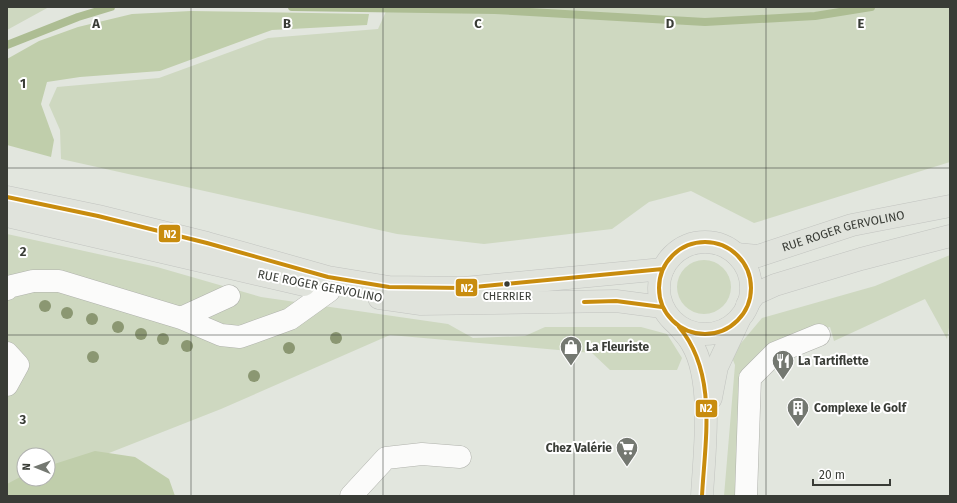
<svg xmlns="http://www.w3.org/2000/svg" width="957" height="503" font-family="'Fira Sans',sans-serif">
	<rect width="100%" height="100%" fill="#e2e6de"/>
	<path fill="#ced8c0" d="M7,7H49L7,30Z
		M388,7H950V162L754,223L691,191L649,202L612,229L484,244L397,234L61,159L60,130L49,105L57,87L159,78L268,38L378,29Z
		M7,234L157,267L261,297L448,324L473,338L525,336L545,327H641L667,334L682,358L677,370H610L592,353L390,335L221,409L48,477V455H24V479L7,493Z
		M950,255V322L947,339L925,299L834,341L830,327L805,334L744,378L735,496H724L735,365L731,355L762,318L875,286Z
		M677 287a27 27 0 1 1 54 0a27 27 0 1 1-54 0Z"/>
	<path fill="#c0ceab" d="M191,11L369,14L367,25L272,30L160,71L80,77L47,82L41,104L54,140L51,157L7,145V59L39,41L78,27L132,14Z
		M95,451L135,457L169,479L175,496H7V484L24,475V479H48V466Z"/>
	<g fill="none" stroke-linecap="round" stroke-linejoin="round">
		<path stroke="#adbd93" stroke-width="8" d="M292,7L495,10L705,22L815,16L871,7
			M7,45L78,17L111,7"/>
		<g stroke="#b0b2ac" stroke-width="23">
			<path id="minor" d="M7,289L8,287L33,281H59L181,318L221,335L240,337L290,319L329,291
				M181,318L229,296
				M7,353L18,365L7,385
				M351,496L386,458L422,454L460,457
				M746,496L750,378L775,353L819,335"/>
		</g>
		<g stroke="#c2c4c0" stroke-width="23">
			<g id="major">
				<path d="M7,197L98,216L207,243L328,277L389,287L464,288L663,269"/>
				<path d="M7,216L304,285"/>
				<circle cx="705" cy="288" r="46"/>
				<path id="s1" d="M736,254L758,256L852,225L950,206"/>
				<path d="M379,298L421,304L616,301L662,307"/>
				<path d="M747,305L755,294L775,285L861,259L950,236"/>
				<path d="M679,327C684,333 689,338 692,344C714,381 704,454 702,496"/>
				<path d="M711,398L717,367L739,320"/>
			</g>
		</g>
		<use href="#minor" stroke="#fbfbfa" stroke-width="22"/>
		<use href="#major" stroke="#e0e3dc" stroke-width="22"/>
		<g stroke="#fff" stroke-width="7">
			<path id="bus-1" d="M7,197L98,216L207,243L328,277L389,287L464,288L663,269
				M659 288a46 46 0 1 1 92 0a46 46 0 1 1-92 0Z
				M584,302L616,301L662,307
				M679,327C718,373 705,440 702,496"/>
		</g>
		<use href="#bus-1" stroke="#c88c0e" stroke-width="4"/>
	</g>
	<g fill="#8b9772">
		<circle cx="45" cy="306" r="6"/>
		<circle cx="67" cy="313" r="6"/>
		<circle cx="92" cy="319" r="6"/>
		<circle cx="118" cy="327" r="6"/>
		<circle cx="141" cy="334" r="6"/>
		<circle cx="336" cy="338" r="6"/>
		<circle cx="163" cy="339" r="6"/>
		<circle cx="187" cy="346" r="6"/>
		<circle cx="289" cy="348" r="6"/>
		<circle cx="93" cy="357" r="6"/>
		<circle cx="254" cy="376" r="6"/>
	</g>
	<path fill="none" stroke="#393c36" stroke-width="1" stroke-opacity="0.55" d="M191,7V496M383,7V496M574,7V496M766,7V496M7,168H950M7,335H950"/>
	<defs>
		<g id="shop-pin" transform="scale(1.15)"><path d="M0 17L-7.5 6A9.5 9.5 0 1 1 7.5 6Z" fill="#747871" stroke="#fff"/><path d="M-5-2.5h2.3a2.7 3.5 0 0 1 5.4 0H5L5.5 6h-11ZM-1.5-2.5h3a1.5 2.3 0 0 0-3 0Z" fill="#fff"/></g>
		<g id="restaurant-pin" transform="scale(1.15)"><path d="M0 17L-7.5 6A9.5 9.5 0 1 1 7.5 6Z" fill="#747871" stroke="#fff"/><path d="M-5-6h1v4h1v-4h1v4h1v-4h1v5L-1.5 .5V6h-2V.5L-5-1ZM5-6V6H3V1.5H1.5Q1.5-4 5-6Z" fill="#fff"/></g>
		<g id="building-pin" transform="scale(1.15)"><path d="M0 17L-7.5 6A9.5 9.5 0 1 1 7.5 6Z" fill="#747871" stroke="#fff"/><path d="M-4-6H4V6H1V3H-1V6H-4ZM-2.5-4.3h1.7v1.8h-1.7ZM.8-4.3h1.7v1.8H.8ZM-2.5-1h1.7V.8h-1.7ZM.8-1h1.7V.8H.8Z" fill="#fff"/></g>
		<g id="supermarket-pin" transform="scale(1.15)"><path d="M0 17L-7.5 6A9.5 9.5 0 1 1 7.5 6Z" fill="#747871" stroke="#fff"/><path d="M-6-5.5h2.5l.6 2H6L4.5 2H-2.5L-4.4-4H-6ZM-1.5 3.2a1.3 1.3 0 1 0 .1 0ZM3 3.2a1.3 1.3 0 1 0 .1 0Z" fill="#fff"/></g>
	</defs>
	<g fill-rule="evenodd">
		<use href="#shop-pin" x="571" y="347"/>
		<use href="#restaurant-pin" x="783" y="361"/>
		<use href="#building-pin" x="798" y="408"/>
		<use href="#supermarket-pin" x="627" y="448"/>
	</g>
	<circle fill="#393c36" stroke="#fff" stroke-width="1.5" cx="507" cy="284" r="3.5"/>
	<g text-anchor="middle" stroke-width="4" stroke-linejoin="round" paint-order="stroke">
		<g font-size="11" fill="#393c36" stroke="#fff">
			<text x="507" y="300">CHERRIER</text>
		</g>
		<g font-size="12" fill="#393c36" stroke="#fff">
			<text dy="4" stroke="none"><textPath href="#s1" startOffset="111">RUE ROGER GERVOLINO</textPath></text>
			<text transform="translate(320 286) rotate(11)" y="4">RUE ROGER GERVOLINO</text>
		</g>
		<g font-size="12" font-weight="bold" fill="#393c36" stroke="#fff" text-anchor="start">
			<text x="586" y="351">La Fleuriste</text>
			<text x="798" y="365">La Tartiflette</text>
			<text x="814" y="412">Complexe le Golf</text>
			<text x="612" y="452" text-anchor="end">Chez Valérie</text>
		</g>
	</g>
	<g font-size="13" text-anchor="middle" font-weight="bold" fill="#393c36" stroke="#fff" stroke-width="4" stroke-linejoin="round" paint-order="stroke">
		<text x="96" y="28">A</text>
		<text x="287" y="28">B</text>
		<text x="478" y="28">C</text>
		<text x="670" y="28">D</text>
		<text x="861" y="28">E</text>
		<text x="23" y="88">1</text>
		<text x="23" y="256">2</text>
		<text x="23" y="424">3</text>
	</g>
	<g stroke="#fff" stroke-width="1.5">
		<rect x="158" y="224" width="23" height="19" rx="4" fill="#c88c0e"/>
		<rect x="455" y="278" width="23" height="19" rx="4" fill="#c88c0e"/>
		<rect x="695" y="399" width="23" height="19" rx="4" fill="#c88c0e"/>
	</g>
	<g font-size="11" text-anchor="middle" font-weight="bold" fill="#fff">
		<text x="170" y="238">N2</text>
		<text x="467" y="292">N2</text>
		<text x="706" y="412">N2</text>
	</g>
	<rect width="957" height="503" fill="none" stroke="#393c36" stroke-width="16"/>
	<g transform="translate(36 467) rotate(271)"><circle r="19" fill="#ffffff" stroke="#b0b1af"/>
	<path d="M0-3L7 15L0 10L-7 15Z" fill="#747871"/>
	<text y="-6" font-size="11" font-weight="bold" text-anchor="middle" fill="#393c36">N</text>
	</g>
	<path d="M813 479v6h77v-6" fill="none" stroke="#393c36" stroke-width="2"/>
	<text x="819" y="479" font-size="12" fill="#393c36" stroke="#ffffff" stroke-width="3" paint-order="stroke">20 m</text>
</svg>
